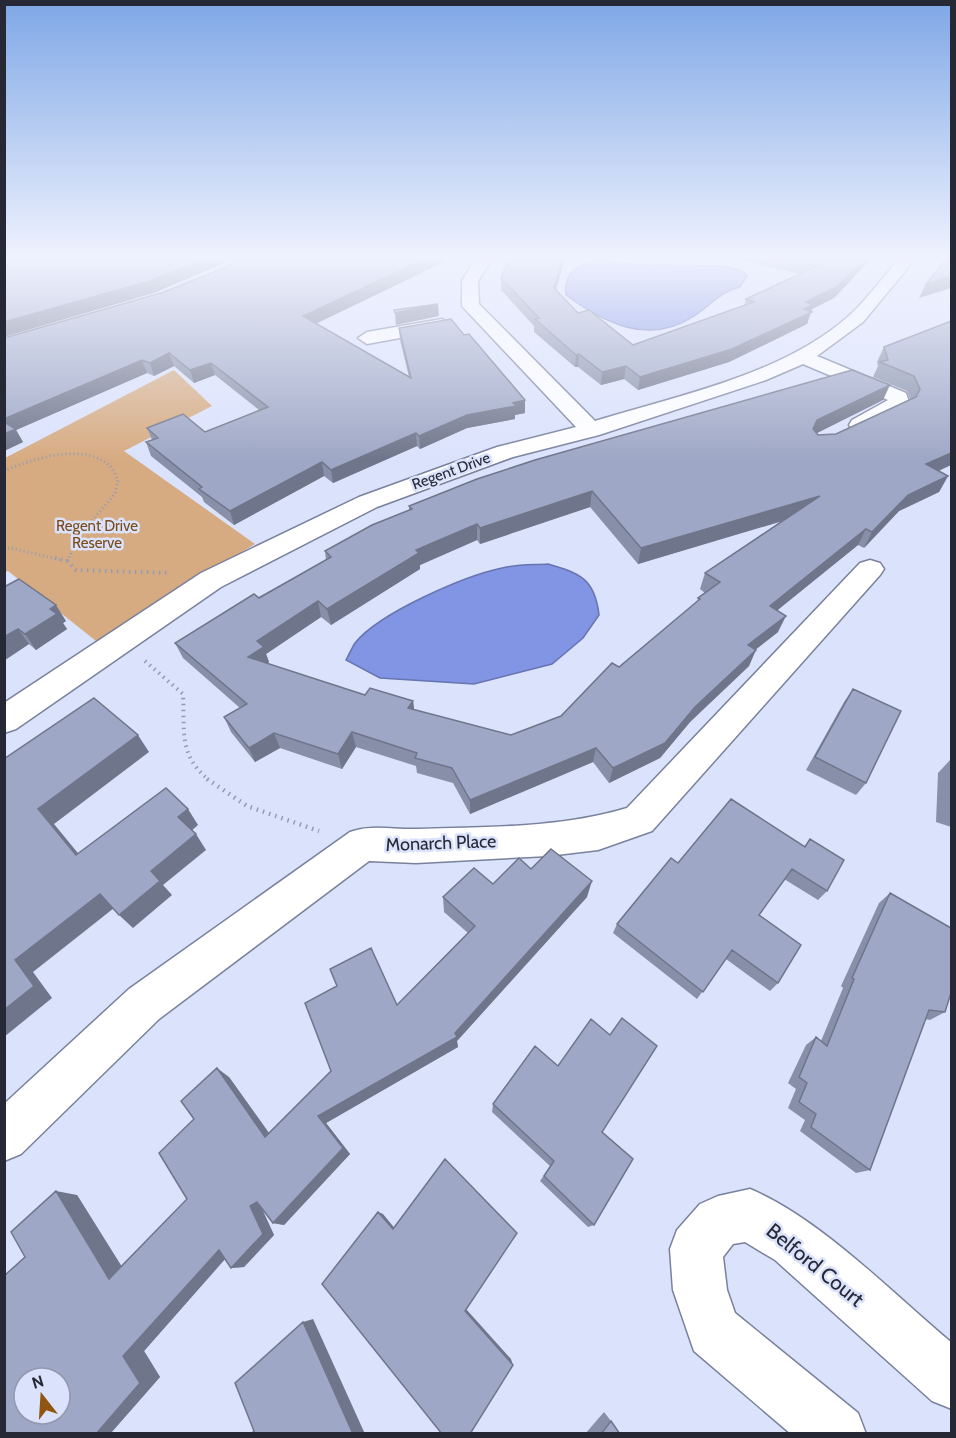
<svg xmlns="http://www.w3.org/2000/svg" width="956" height="1438" font-family="Cabin,sans-serif">
	<rect width="100%" height="100%" fill="#dbe2fc"/>
	<path fill="#d7ab81" d="M174,370L212,406L124,451L255,544L96,641L8,571L5,572V458Z"/>
	<path fill="#8294e4" stroke="#6674b0" stroke-width="1.5" d="M597,261L644,265L724,266L742,271L747,276L740,287C722,291 709,306 694,316C649,346 604,323 566,295C563,273 578,264 597,261Z
		M548,564C580,573 595,579 599,615L583,638L552,664L474,684L380,678L346,660C349,654 352,648 355,643C379,613 464,576 502,568C517,564 533,565 548,564Z"/>
	<g fill="none" stroke-linecap="round" stroke-linejoin="round">
		<g stroke="#79819d" stroke-width="3">
			<path id="minor" d="M475,259H492L478,281L479,304L595,421C679,395 784,375 851,314C868,298 883,277 899,259H915L863,322L817,356L906,393L910,405L907,410L868,430H852L849,425L852,420L888,400L803,364L766,380L599,435L513,457L377,507L221,587L16,729L4,733V703L201,573L359,497L497,447L576,427L462,306V281Z
				M442,319L451,325L449,329L367,344L358,338L367,332Z
				M870,560L880,563L884,569L880,575L652,831L598,850L548,856L416,863L369,861L159,1019L21,1154L4,1161V1104L129,989L350,832C372,824 395,830 418,829C486,827 561,828 627,808L860,563Z
				M750,1189C821,1219 892,1293 952,1343V1409L932,1401L775,1260L745,1242L733,1244L723,1257L727,1290L735,1313L858,1413L866,1434H791L694,1351L673,1290L670,1249L677,1230L700,1204L718,1196Z"/>
		</g>
		<path stroke="#959bb0" stroke-width="3" stroke-dasharray="1 3" stroke-linecap="butt" d="M4,471C32,459 80,443 108,464C113,468 115,475 118,480L115,494L81,533L68,560
			M4,549L11,548L61,560"/>
		<path stroke="#959bb0" stroke-width="4" stroke-dasharray="1.5 4.5" stroke-linecap="butt" d="M55,558L67,561L76,570L169,573
			M67,561L68,558
			M145,661L183,694C185,731 178,755 209,780"/>
		<path stroke="#959bb0" stroke-width="4.5" stroke-dasharray="1.5 5" stroke-linecap="butt" d="M207,779L247,806L319,831"/>
		<use href="#minor" fill="#fff" fill-rule="evenodd"/>
	</g>
	<path fill="#8890a9" fill-rule="evenodd" d="M450,259L315,324L409,377L400,340L399,328L525,413L515,415V419L467,428L420,449L417,446L333,483L324,476L234,525L204,502L202,497L151,456L146,442L152,440L147,428L205,432L259,410L215,375L194,383L174,366L154,376L147,373L16,430L23,442L4,451V338Z
		M737,259H871L834,298L812,309L807,324L729,362L638,390L624,379L601,385L578,367H575L534,332V326L501,290V278L564,261L556,290L578,313L633,345L744,306L746,299L799,274Z
		M951,321V465L939,471L948,476L939,492L899,511L864,548L858,545L777,610L778,632L755,650L749,666L690,722L660,758L609,783L593,762L470,814L453,783L417,773L416,766L356,747L342,769L280,748L255,762L231,732L224,717L240,708L183,658L175,643L326,560L325,551L409,510V506L883,400L817,433L818,435L836,434L910,399L907,391L873,377L878,366L877,362L884,347ZM590,507L638,564L783,520L705,573L700,589L705,593L698,598L697,603L561,716L511,735L414,710L413,701L365,695L267,664L269,662L266,654L321,617L331,625L420,569V565L477,540L480,544Z
		M4,587L66,621L63,623L67,629L36,650L29,644L5,660Z
		M853,689L866,783L856,795L806,770L844,702Z
		M951,759V827L936,822L938,773Z
		M810,839L827,891L818,900L784,879L759,915L778,983L770,991L726,959L697,999L613,933L617,924L678,863L804,847Z
		M531,869L587,897L457,1041L458,1047L326,1123L350,1154L284,1225L273,1223L262,1209L274,1235L244,1267L231,1268L225,1259L144,1351L160,1377L110,1434H4L25,1257L77,1195L121,1266L187,1199L194,1119L229,1077L269,1133L397,1005L468,933L444,912L443,897L493,884Z
		M890,893L945,1012L930,1020L925,1019L870,1170L856,1173L800,1131L805,1120L788,1108L796,1089L788,1083L806,1045L816,1037L821,1041L843,988L841,986L879,903Z
		M493,1104L602,1132L594,1225L588,1227L540,1181L550,1166L492,1112Z
		M604,1412L611,1421L620,1434H585Z"/>
	<path fill="#6f758a" d="M204,259H234L154,293L4,337V322Z
		M425,259H450L305,329L303,316Z
		M563,259H570L564,261L553,300L554,288Z
		M865,259H871L834,298L812,309L807,324L729,362L638,390L640,377L806,302Z
		M951,276V288L919,298L926,284Z
		M438,304L439,316L396,325L395,313Z
		M169,353L174,366L154,376L150,363Z
		M579,354L578,367H575L576,355Z
		M142,360L147,373L16,430L23,442L4,451V419Z
		M211,363L215,375L194,383L190,370Z
		M626,366L624,379L601,385L602,372Z
		M890,385L883,400L811,436L807,444L817,420Z
		M525,400V413L515,415V419L467,428L420,449L419,436L467,415Z
		M416,433L417,446L333,483L331,470Z
		M951,453V465L918,479L926,464Z
		M322,462L324,476L234,525L230,511Z
		M948,476L939,492L899,511L864,548L872,532L908,495Z
		M592,491L590,507L480,544V528Z
		M820,496L813,512L638,564L641,548Z
		M477,524V540L420,565V569L331,625L327,609L416,550Z
		M866,529L858,545L763,622L770,606Z
		M318,601L321,617L266,654L269,662L254,673L248,657L257,641Z
		M56,605L66,621L63,623L67,629L36,650L25,634L50,609Z
		M786,616L778,632L741,661L748,645Z
		M18,629L29,644L5,660L4,637Z
		M756,650L749,666L690,722L660,758L609,783L613,768L695,707Z
		M413,701L415,716L408,708Z
		M352,732L356,747L342,769L338,754Z
		M274,733L280,748L255,762L249,748Z
		M138,735L149,752L54,824L91,869L76,855L38,809Z
		M596,748L593,762L470,814V800Z
		M188,809L198,825L189,833L178,817Z
		M196,834L206,850L163,885L172,895L133,928L119,915L151,871Z
		M592,881L587,897L457,1041L458,1047L326,1123L350,1154L284,1225L273,1223L318,1116L455,1033Z
		M100,894L114,908L33,972L52,998L4,1037V1010L15,960Z
		M217,1068L229,1077L276,1143L265,1137Z
		M56,1191L77,1195L129,1278L109,1279Z
		M257,1202L262,1209L274,1235L244,1267L231,1268L250,1206Z
		M378,1212L383,1214L397,1231L393,1229Z
		M219,1250H233L144,1351L160,1377L110,1434H96L123,1356Z
		M466,1309L511,1359L513,1365L465,1311Z
		M313,1319L365,1434H353L303,1322Z"/>
	<path fill="#9ea7c5" stroke="#6f758a" stroke-width="1.5" fill-rule="evenodd" d="M4,259H204L150,281L4,322Z
		M241,259H425L303,316L411,378L399,328L451,319L464,335L469,334L525,400L513,403L516,406L467,415L419,436L416,433L331,470L322,462L230,511L199,489L202,487L146,442L158,438L147,428L183,414L205,432L268,407L211,363L190,370L169,353L150,363L142,360L4,419V338L164,292L226,267Z
		M509,259H563L554,288L578,313L589,310L633,345L754,302L746,299L817,266L788,259H865L838,286L806,302L813,305L804,309L812,312L732,349L640,377L626,366L602,372L579,354L576,355L535,319L539,318L501,278Z
		M946,259H951V276L926,284Z
		M438,304L395,313L394,310Z
		M951,321V453L926,464L948,476L908,495L872,532L866,529L770,606L786,616L748,645L756,650L695,707L665,743L613,768L596,748L470,800L452,768L415,758L417,753L352,732L338,754L274,733L249,748L224,717L247,704L175,643L254,594L259,598L331,557L325,551L372,525L412,509L409,506L477,479L535,460L852,370L890,385L817,420L813,429L818,435L836,434L916,397L920,389L914,376L880,362L888,360L884,347ZM592,491L641,548L820,496L705,573L720,582L698,598L700,599L619,667L612,663L561,716L511,735L408,708L413,701L370,688L365,695L248,657L264,647L257,641L318,601L327,609L419,553L416,550L477,524L480,528Z
		M4,422L16,429L4,434Z
		M19,579L56,605L50,609L57,614L25,634L18,629L4,637V587Z
		M853,689L901,711L866,783L815,757Z
		M94,698L138,735L38,809L76,855L166,788L188,809L178,817L196,834L151,871L160,881L119,915L100,894L15,960L34,986L4,1010V759Z
		M731,799L805,847L810,839L844,860L827,891L792,869L759,915L801,945L778,983L732,950L703,992L617,924L671,858L678,863Z
		M551,849L592,881L455,1033L457,1037L318,1116L343,1148L273,1223L257,1202L250,1206L263,1234L231,1268L219,1250L123,1356L140,1383L96,1434H4V1276L25,1257L11,1232L56,1191L109,1279L187,1199L159,1153L194,1119L181,1101L217,1068L265,1137L331,1071L305,1003L337,986L330,969L371,948L397,1005L475,926L443,897L474,868L493,884L519,858L531,869ZM24,1378H60V1414H24Z
		M890,893L951,928V993L945,1012L929,1010L870,1170L811,1127L816,1114L799,1102L807,1083L799,1077L816,1037L827,1046L854,979L852,978Z
		M622,1018L657,1046L602,1132L633,1159L594,1225L544,1176L554,1161L493,1104L535,1046L558,1066L591,1019L610,1035Z
		M445,1159L517,1233L465,1311L513,1365L470,1434H442L322,1284L378,1212L393,1229Z
		M303,1322L353,1434H251L254,1431L235,1383Z
		M611,1421L620,1434H601Z"/>
	<linearGradient id="sky" x2="0" y2="1"><stop stop-color="#7fa7e6"/><stop offset="0.56" stop-color="#eff2fe"/><stop offset="1" stop-color="#eff2fe" stop-opacity="0"/></linearGradient>
	<rect width="956" height="460" fill="url(#sky)"/>
	<g text-anchor="middle" stroke-width="5" stroke-linejoin="round" paint-order="stroke">
		<g font-size="15" fill="#262935" stroke="#dbe2fc">
			<text transform="translate(451 471) rotate(-20)" y="5">Regent Drive</text>
		</g>
		<g font-size="15" fill="#7a4b18" stroke="#dbe2fc">
			<text x="97" y="531">Regent Drive<tspan x="97" dy="17">Reserve</tspan></text>
		</g>
		<g font-size="18" fill="#262935" stroke="#dbe2fc">
			<text transform="translate(441 843) rotate(-2)" y="6">Monarch Place</text>
		</g>
		<g font-size="21" fill="#262935" stroke="#dbe2fc">
			<text transform="translate(815 1265) rotate(39)" y="7">Belford Court</text>
		</g>
	</g>
	<rect width="956" height="1438" fill="none" stroke="#262935" stroke-width="12"/>
	<g transform="translate(42 1396) rotate(343)"><circle r="28" fill="#dbe2fc" stroke="#9398ac" stroke-width="1.5"/>
	<path d="M0-4.5L10 22L0 15L-10 22Z" fill="#905611"/>
	<text y="-9" font-size="16" font-weight="bold" text-anchor="middle" fill="#262935">N</text>
	</g>
</svg>
